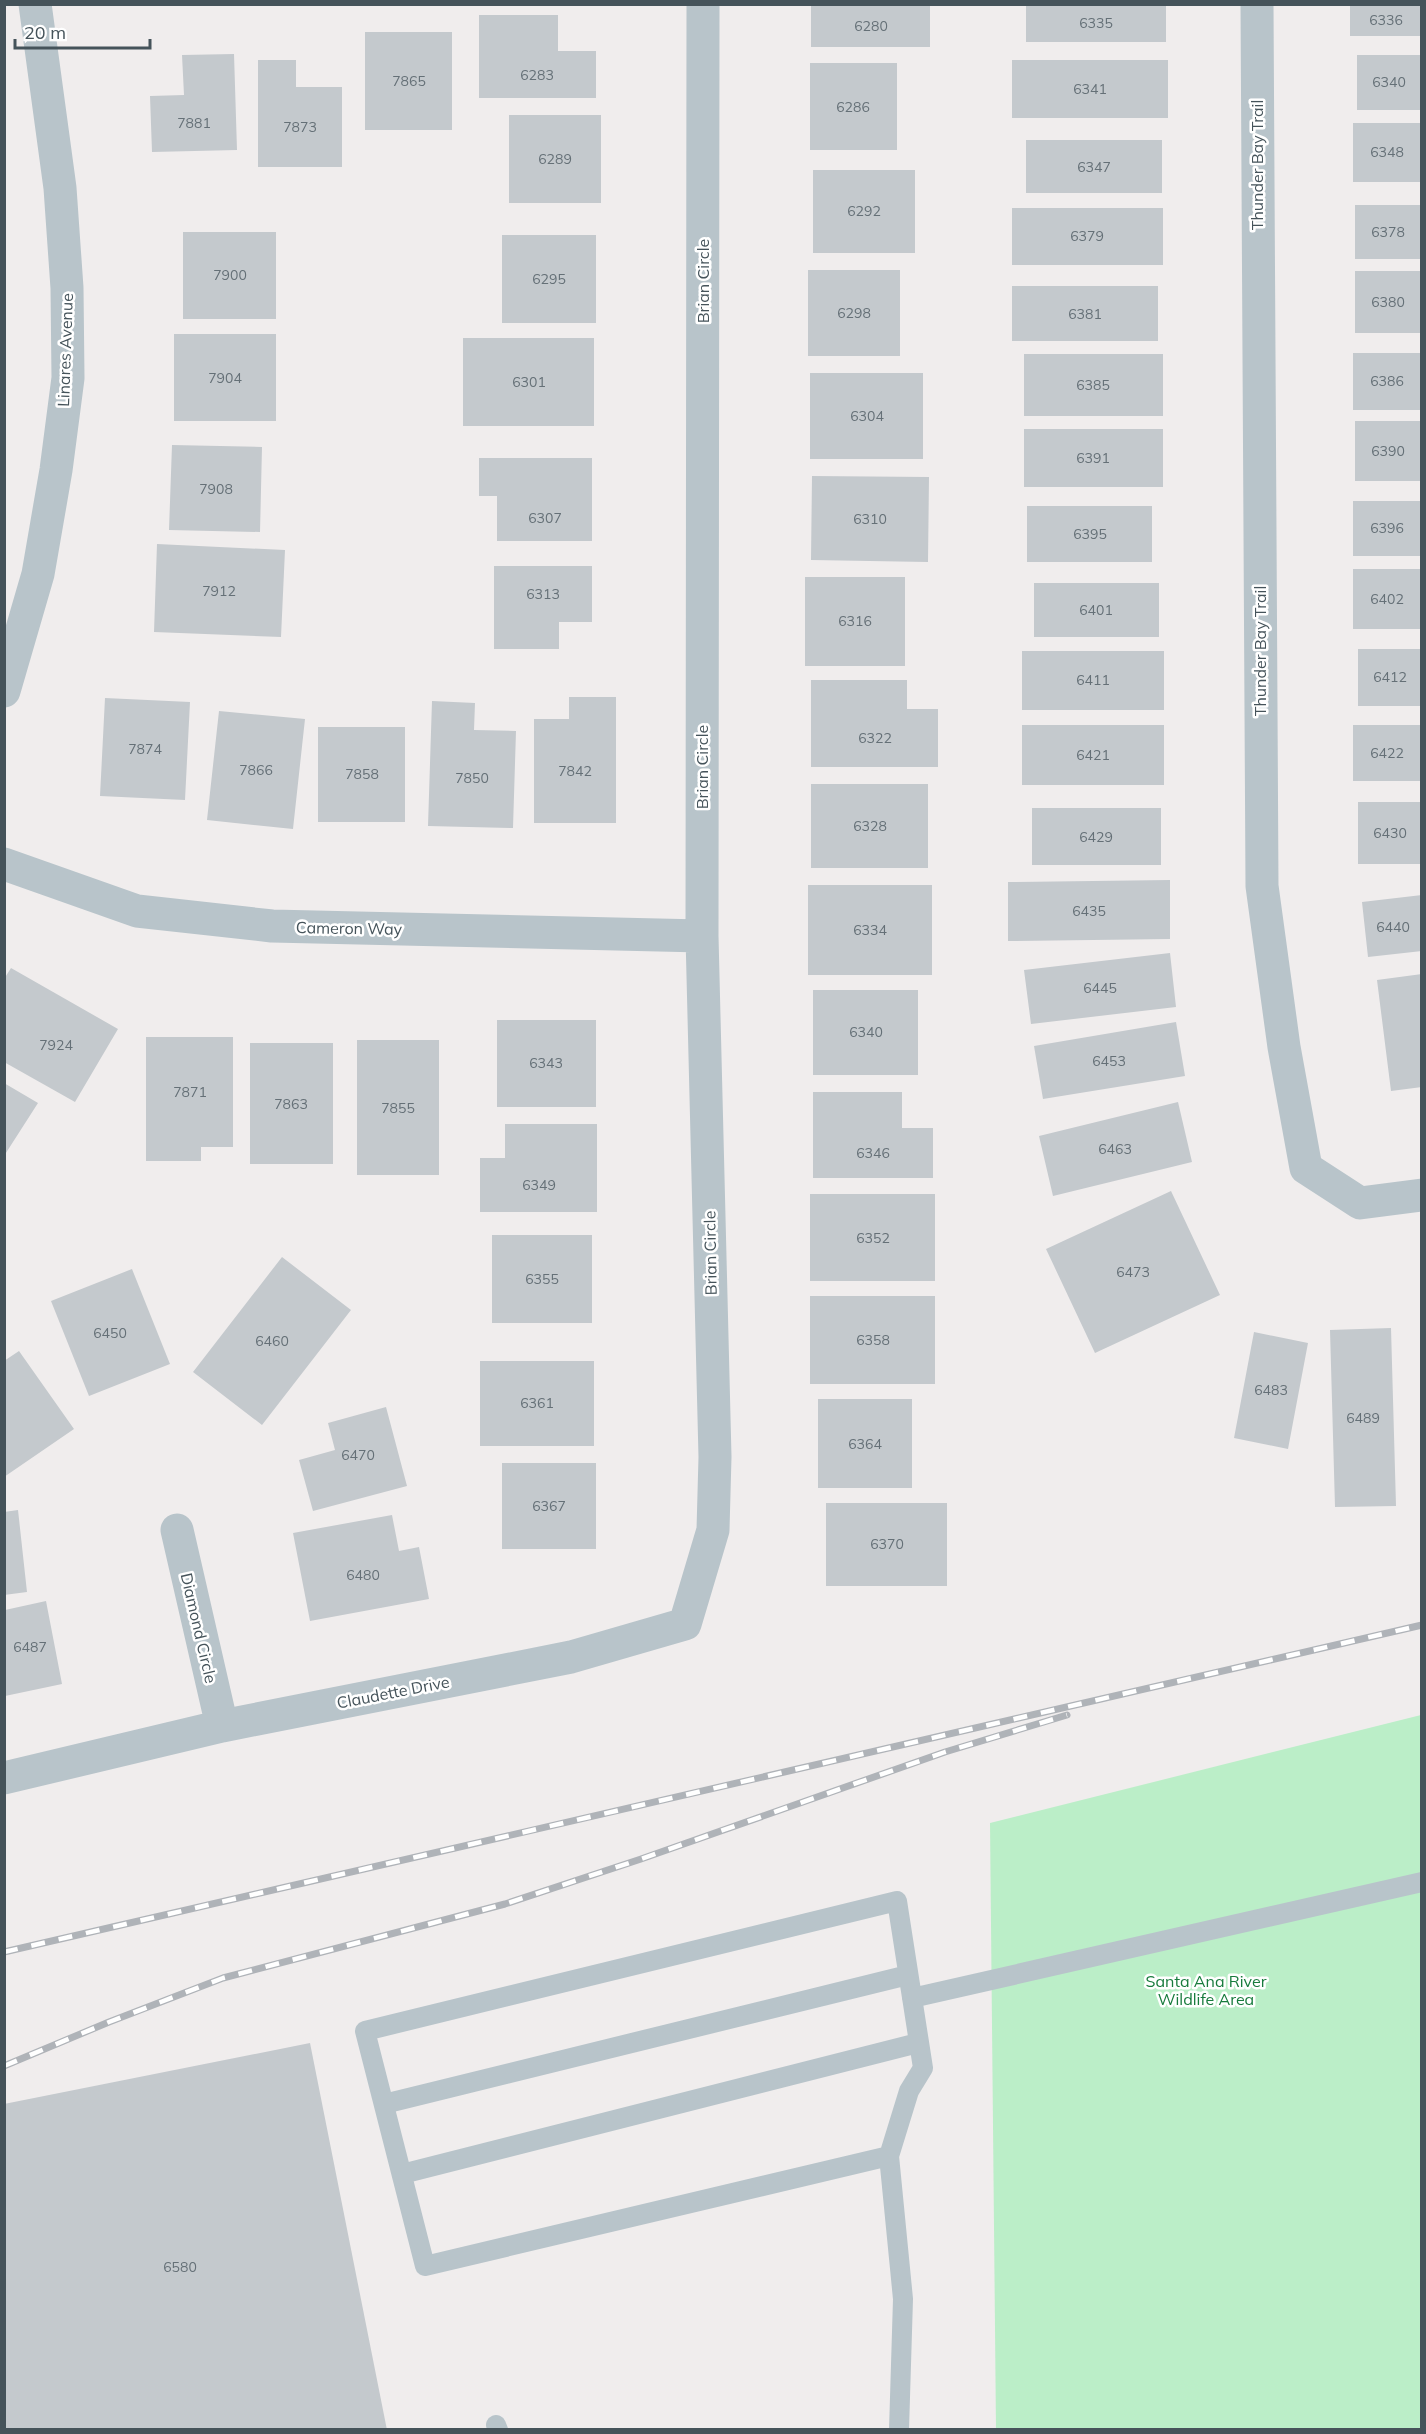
<svg xmlns="http://www.w3.org/2000/svg" width="1426" height="2434" font-family="Mulish,sans-serif">
	<rect width="100%" height="100%" fill="#f0eded"/>
	<path fill="#bbeec8" d="M1421,1715V2429H996L990,1823Z"/>
	<path fill="#c4c9cd" d="M811,4H930V47H811Z
		M1026,4H1166V42H1026Z
		M1350,4H1422V36H1350Z
		M479,15H558V51H596V98H479Z
		M365,32H452V130H365Z
		M234,54L237,150L152,152L150,96L184,95L182,55Z
		M1357,55H1422V110H1357Z
		M258,60H296V87H342V167H258Z
		M1012,60H1168V118H1012Z
		M810,63H897V150H810Z
		M509,115H601V203H509Z
		M1353,123H1422V182H1353Z
		M1026,140H1162V193H1026Z
		M813,170H915V253H813Z
		M1355,205H1422V259H1355Z
		M1012,208H1163V265H1012Z
		M183,232H276V319H183Z
		M502,235H596V323H502Z
		M808,270H900V356H808Z
		M1355,271H1422V333H1355Z
		M1012,286H1158V341H1012Z
		M174,334H276V421H174Z
		M463,338H594V426H463Z
		M1353,353H1422V410H1353Z
		M1024,354H1163V416H1024Z
		M810,373H923V459H810Z
		M1355,421H1422V481H1355Z
		M1024,429H1163V487H1024Z
		M172,445L262,447L260,532L169,530Z
		M479,458H592V541H497V496H479Z
		M812,476L929,477L928,562L811,560Z
		M1353,501H1422V556H1353Z
		M1027,506H1152V562H1027Z
		M157,544L285,550L281,637L154,632Z
		M494,566H592V622H559V649H494Z
		M1353,569H1422V629H1353Z
		M805,577H905V666H805Z
		M1034,583H1159V637H1034Z
		M1358,649H1422V706H1358Z
		M1022,651H1164V710H1022Z
		M811,680H907V709H938V767H811Z
		M569,697H616V823H534V719H569Z
		M105,698L190,702L185,800L100,796Z
		M432,701L475,703L474,730L516,731L513,828L428,826Z
		M219,711L305,719L293,829L207,820Z
		M1022,725H1164V785H1022Z
		M1353,725H1422V781H1353Z
		M318,727H405V822H318Z
		M811,784H928V868H811Z
		M1358,802H1422V864H1358Z
		M1032,808H1161V865H1032Z
		M1170,880V939L1008,941V882Z
		M808,885H932V975H808Z
		M1422,895V951L1368,957L1362,902Z
		M1170,953L1176,1007L1031,1024L1024,970Z
		M11,968L118,1029L75,1102L4,1062V979Z
		M1422,974V1087L1391,1091L1377,980Z
		M813,990H918V1075H813Z
		M497,1020H596V1107H497Z
		M1176,1022L1185,1076L1043,1099L1034,1046Z
		M146,1037H233V1147H201V1161H146Z
		M357,1040H439V1175H357Z
		M250,1043H333V1164H250Z
		M4,1083L38,1103L4,1156Z
		M813,1092H902V1128H933V1178H813Z
		M1178,1102L1192,1162L1053,1196L1039,1136Z
		M505,1124H597V1212H480V1158H505Z
		M1171,1191L1220,1295L1095,1353L1046,1249Z
		M810,1194H935V1281H810Z
		M492,1235H592V1323H492Z
		M282,1257L351,1310L262,1425L193,1372Z
		M132,1269L170,1364L89,1396L51,1301Z
		M810,1296H935V1384H810Z
		M1391,1328L1396,1506L1335,1507L1330,1330Z
		M1254,1332L1308,1343L1288,1449L1234,1438Z
		M19,1351L74,1429L4,1477V1361Z
		M480,1361H594V1446H480Z
		M818,1399H912V1488H818Z
		M386,1407L407,1486L313,1511L299,1460L335,1450L328,1423Z
		M502,1463H596V1549H502Z
		M826,1503H947V1586H826Z
		M18,1510L27,1592L4,1595V1512Z
		M392,1515L399,1551L419,1547L429,1599L310,1621L293,1533Z
		M46,1601L62,1684L5,1696V1610Z
		M310,2043L387,2430H4V2104Z"/>
	<g fill="none" stroke-linecap="round" stroke-linejoin="round">
		<path stroke="#b8c4ca" stroke-width="20" d="M912,1998L1422,1882
			M384,2104L908,1975
			M889,2156L425,2266L365,2031L897,1901L923,2068L909,2091L889,2156L903,2299L899,2430
			M402,2174L918,2043
			M496,2425L498,2430"/>
		<path stroke="#b8c4ca" stroke-width="33" d="M1257,4L1262,886L1284,1047L1306,1168L1360,1203L1422,1195
			M4,691L38,574L56,470L68,378L67,288L60,188L35,4
			M4,864L137,911L272,926L702,936
			M177,1530L222,1726
			M4,1778L222,1726L571,1657L685,1624L713,1530L715,1457L702,936L703,4"/>
		<g stroke="#afb3b8" stroke-width="7">
			<path id="rail" d="M4,1952L1422,1625
				M4,2066L109,2022L223,1978L505,1904L641,1859L945,1752L1067,1715"/>
		</g>
		<use href="#rail" stroke="#fff" stroke-width="4.5" stroke-dasharray="14" stroke-linecap="butt"/>
	</g>
	<g text-anchor="middle" stroke-width="5" stroke-linejoin="round" paint-order="stroke">
		<g font-size="14" fill="#657077">
			<text x="1386" y="25">6336</text>
			<text x="1096" y="28">6335</text>
			<text x="871" y="31">6280</text>
			<text x="537" y="80">6283</text>
			<text x="409" y="86">7865</text>
			<text x="1389" y="87">6340</text>
			<text x="1090" y="94">6341</text>
			<text x="853" y="112">6286</text>
			<text x="194" y="128">7881</text>
			<text x="300" y="132">7873</text>
			<text x="1387" y="157">6348</text>
			<text x="555" y="164">6289</text>
			<text x="1094" y="172">6347</text>
			<text x="864" y="216">6292</text>
			<text x="1388" y="237">6378</text>
			<text x="1087" y="241">6379</text>
			<text x="230" y="280">7900</text>
			<text x="549" y="284">6295</text>
			<text x="1388" y="307">6380</text>
			<text x="854" y="318">6298</text>
			<text x="1085" y="319">6381</text>
			<text x="225" y="383">7904</text>
			<text x="1387" y="386">6386</text>
			<text x="529" y="387">6301</text>
			<text x="1093" y="390">6385</text>
			<text x="867" y="421">6304</text>
			<text x="1388" y="456">6390</text>
			<text x="1093" y="463">6391</text>
			<text x="216" y="494">7908</text>
			<text x="545" y="523">6307</text>
			<text x="870" y="524">6310</text>
			<text x="1387" y="533">6396</text>
			<text x="1090" y="539">6395</text>
			<text x="219" y="596">7912</text>
			<text x="543" y="599">6313</text>
			<text x="1387" y="604">6402</text>
			<text x="1096" y="615">6401</text>
			<text x="855" y="626">6316</text>
			<text x="1390" y="682">6412</text>
			<text x="1093" y="685">6411</text>
			<text x="875" y="743">6322</text>
			<text x="145" y="754">7874</text>
			<text x="1387" y="758">6422</text>
			<text x="1093" y="760">6421</text>
			<text x="256" y="775">7866</text>
			<text x="575" y="776">7842</text>
			<text x="362" y="779">7858</text>
			<text x="472" y="783">7850</text>
			<text x="870" y="831">6328</text>
			<text x="1390" y="838">6430</text>
			<text x="1096" y="842">6429</text>
			<text x="1089" y="916">6435</text>
			<text x="1393" y="932">6440</text>
			<text x="870" y="935">6334</text>
			<text x="1100" y="993">6445</text>
			<text x="866" y="1037">6340</text>
			<text x="56" y="1050">7924</text>
			<text x="1109" y="1066">6453</text>
			<text x="546" y="1068">6343</text>
			<text x="190" y="1097">7871</text>
			<text x="291" y="1109">7863</text>
			<text x="398" y="1113">7855</text>
			<text x="1115" y="1154">6463</text>
			<text x="873" y="1158">6346</text>
			<text x="539" y="1190">6349</text>
			<text x="873" y="1243">6352</text>
			<text x="1133" y="1277">6473</text>
			<text x="542" y="1284">6355</text>
			<text x="110" y="1338">6450</text>
			<text x="873" y="1345">6358</text>
			<text x="272" y="1346">6460</text>
			<text x="1271" y="1395">6483</text>
			<text x="537" y="1408">6361</text>
			<text x="1363" y="1423">6489</text>
			<text x="865" y="1449">6364</text>
			<text x="358" y="1460">6470</text>
			<text x="549" y="1511">6367</text>
			<text x="887" y="1549">6370</text>
			<text x="363" y="1580">6480</text>
			<text x="30" y="1652">6487</text>
			<text x="180" y="2272">6580</text>
		</g>
		<g font-size="16" fill="#45535a" stroke="#fff">
			<text transform="translate(1257 165) rotate(-90)" y="6">Thunder Bay Trail</text>
			<text transform="translate(703 281) rotate(-90)" y="6">Brian Circle</text>
			<text transform="translate(65 350) rotate(-88)" y="6">Linares Avenue</text>
			<text transform="translate(1260 651) rotate(-90)" y="6">Thunder Bay Trail</text>
			<text transform="translate(702 767) rotate(-90)" y="6">Brian Circle</text>
			<text transform="translate(349 928) rotate(1)" y="6">Cameron Way</text>
			<text transform="translate(710 1253) rotate(-91)" y="6">Brian Circle</text>
			<text transform="translate(199 1628) rotate(77)" y="6">Diamond Circle</text>
			<text transform="translate(393 1692) rotate(-11)" y="6">Claudette Drive</text>
		</g>
		<g font-size="16" fill="#177b3c" stroke="#fff">
			<text x="1206" y="1987">Santa Ana River<tspan x="1206" dy="18">Wildlife Area</tspan></text>
		</g>
	</g>
	<rect width="1426" height="2434" fill="none" stroke="#45535a" stroke-width="12"/>
	<path d="M15 39v9h135v-9" fill="none" stroke="#45535a" stroke-width="3"/>
	<text x="24" y="39" font-size="18" fill="#45535a" stroke="#ffffff" stroke-width="4.5" paint-order="stroke">20 m</text>
</svg>
